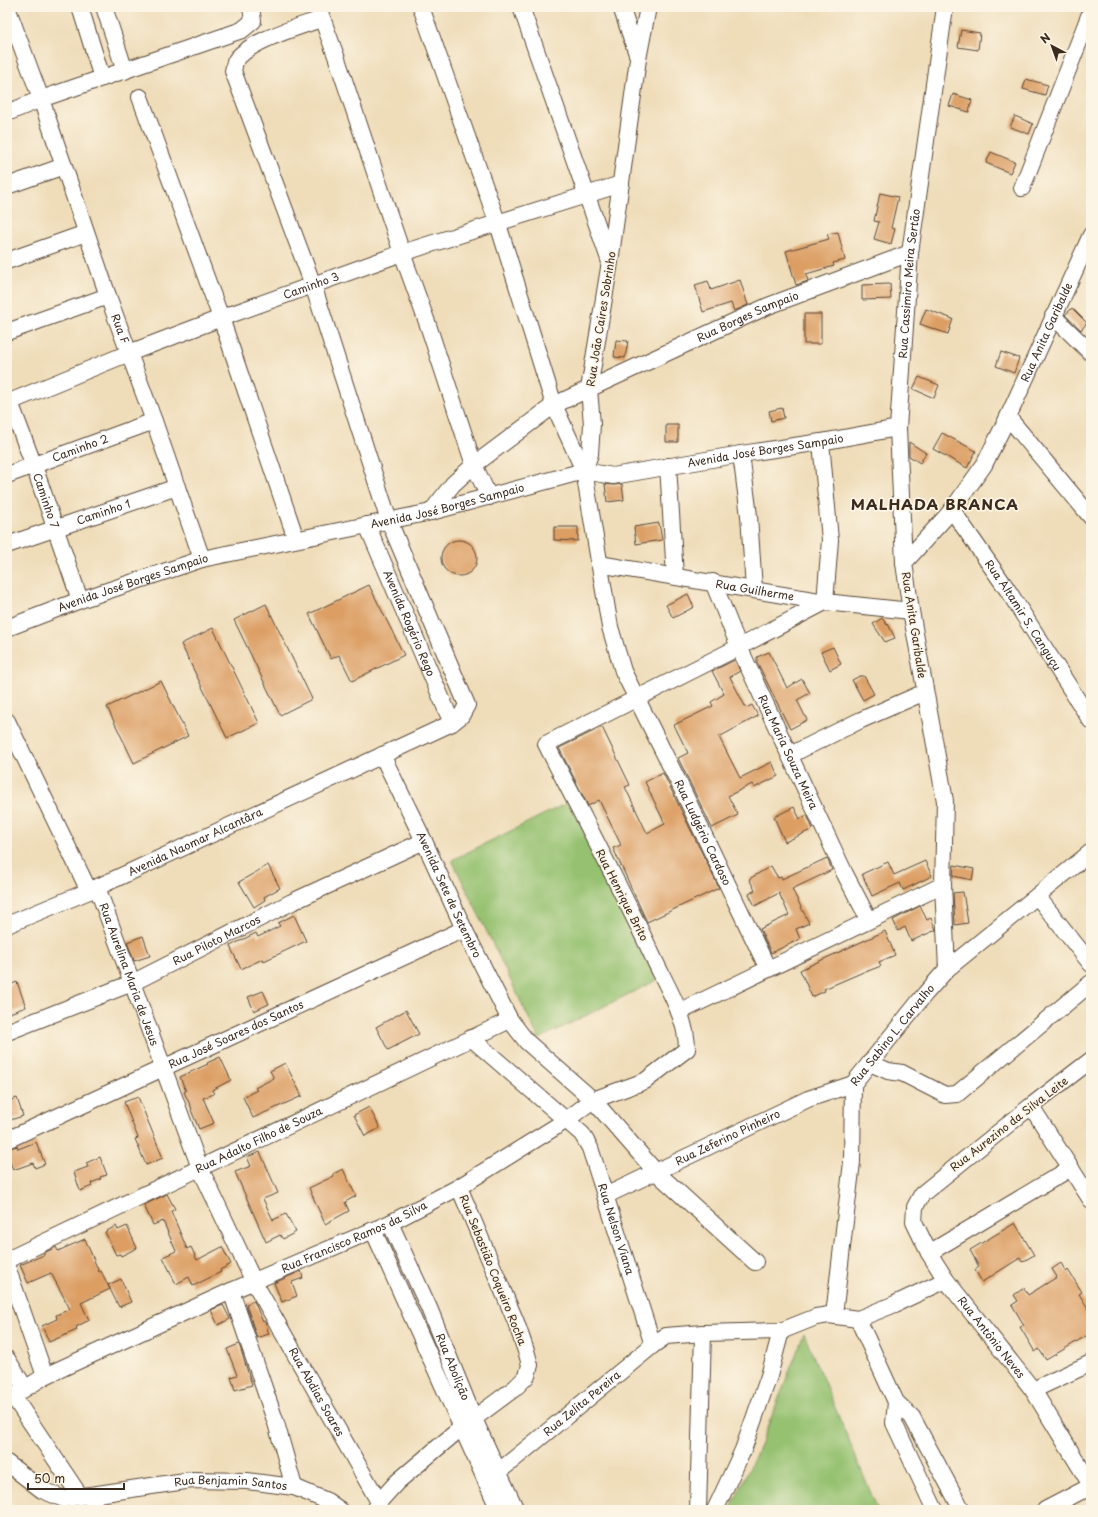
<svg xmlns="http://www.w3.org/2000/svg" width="1098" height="1517" font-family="'Playpen Sans',sans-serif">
	<rect width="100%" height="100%" fill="#fcf5e5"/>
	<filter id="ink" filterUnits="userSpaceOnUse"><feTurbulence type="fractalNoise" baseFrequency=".025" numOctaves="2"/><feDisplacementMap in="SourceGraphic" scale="8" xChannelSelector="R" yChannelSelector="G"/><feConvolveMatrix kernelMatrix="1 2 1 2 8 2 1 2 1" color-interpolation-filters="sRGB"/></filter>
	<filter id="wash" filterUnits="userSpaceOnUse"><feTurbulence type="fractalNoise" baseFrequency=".012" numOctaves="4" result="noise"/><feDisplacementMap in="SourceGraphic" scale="16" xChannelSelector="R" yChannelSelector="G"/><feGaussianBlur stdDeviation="0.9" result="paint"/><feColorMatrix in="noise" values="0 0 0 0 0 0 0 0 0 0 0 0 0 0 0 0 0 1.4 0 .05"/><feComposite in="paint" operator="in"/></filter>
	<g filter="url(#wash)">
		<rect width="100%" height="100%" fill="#efddba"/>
		<path fill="#95c16f" stroke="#687646" d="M569,802L657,980L539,1039L452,860Z
			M804,1334L878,1510H730L760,1446Z"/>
		<g id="blocks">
			<path fill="#dc9e63" d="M961,30L980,33L978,50L958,47Z
				M1026,79L1048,85L1045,95L1023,89Z
				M953,94L972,100L969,112L949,106Z
				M1015,116L1033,124L1029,134L1010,127Z
				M991,152L1015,162L1010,173L986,163Z
				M880,193L898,197L891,228L895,229L891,244L874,239L879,222L874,221Z
				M838,232L845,260L833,263L834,266L806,274L808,281L796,285L786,251L829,239L827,234Z
				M740,280L748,305L734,311L731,303L703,312L695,285L708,281L711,290Z
				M890,284L891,299L862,300V285Z
				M1072,308L1087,323L1081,330L1065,315Z
				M926,309L953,319L948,334L920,324Z
				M804,314H821V344H804Z
				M616,340L628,341L625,358L614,357Z
				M1001,352L1019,358L1014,373L996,366Z
				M919,377L939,385L934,398L913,389Z
				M782,408L784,418L771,421L769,411Z
				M666,425H678V442H666Z
				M942,433L976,451L967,468L933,449Z
				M909,442L926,453L920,463L909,456Z
				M605,484L614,485L622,484L624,500L607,502Z
				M659,523L662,540L636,544L634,527Z
				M554,527H578V541L554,540Z
				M441 558a18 18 0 1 1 36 0a18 18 0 1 1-36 0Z
				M369,585L404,655L352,681L339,655L331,659L309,614Z
				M688,594L694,607L673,618L666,605Z
				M266,604L312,699L280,715L234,620Z
				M882,618L887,625L888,624L895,638L885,642L873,624Z
				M213,628L259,723L227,738L181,644Z
				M833,647L841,664L830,670L821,652Z
				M769,652L787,688L802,679L810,693L797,700L807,720L790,729L757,662V657Z
				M735,660L740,671L730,677L746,708L752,705L758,716L719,737L740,778L772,762L778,776L754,788L752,784L728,796L738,815L712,828L678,758L688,753L674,725L713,706L711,702L724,694L712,671Z
				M860,676H864L874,694L863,700L852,680Z
				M161,681L188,736L134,763L107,707Z
				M602,727L630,785L625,787L647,833L665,824L645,782L663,773L719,888L647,922L613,848L621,845L599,800L588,806L559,748Z
				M794,807L800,819L807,815L813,829L785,842L774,817Z
				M827,858L832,870L792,889L809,923L796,929L800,939L771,953L760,929L789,915L779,893L755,906L749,894L755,890L749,879L771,866L778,878L781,877L782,879Z
				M925,861L932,876L903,890L900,883L872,896L862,874L888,862L894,875Z
				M268,865L280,888L264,897L265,900L254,907L239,882Z
				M954,865L974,869L972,880L953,876Z
				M963,892L968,923L955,925L953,893Z
				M920,906L927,920L931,918L936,930L911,941L905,927L898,931L893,920Z
				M294,915L306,941L264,961L263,959L241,969L230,946L256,933L258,937L280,926L278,923Z
				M885,931L895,955L879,962L881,966L868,971V970L824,989L825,991L812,997L800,970Z
				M143,936L150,956L134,961L127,942Z
				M17,982L26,1007L7,1014V986Z
				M263,991L269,1004L254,1011L248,997Z
				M406,1010L419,1034L388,1050L376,1027Z
				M220,1057L231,1080L212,1090L214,1094L203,1098L214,1123L199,1129L191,1110L192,1109L184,1092L186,1091L180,1077L208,1064L207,1063Z
				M285,1063L302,1096L253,1118L243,1097L257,1090L255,1088L274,1078L270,1071Z
				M138,1097L163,1158L146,1165L135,1139L138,1138L124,1102Z
				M17,1098L23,1116L7,1121V1101Z
				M369,1107L380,1128L365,1136L354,1115Z
				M36,1142L45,1164L35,1168L33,1163L13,1170L7,1153V1149L17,1146L18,1149Z
				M260,1152L278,1193L263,1199L273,1220L286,1214L296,1232L283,1239L280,1235L266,1242L235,1172L251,1166L247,1157Z
				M100,1157L107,1175L100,1177L101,1179L91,1183L92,1186L80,1191L74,1172L88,1167L86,1163Z
				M343,1169L356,1196L345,1202L349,1211L325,1224L309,1188L334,1176L333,1174Z
				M167,1194L175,1209L171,1211L187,1249L191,1247L197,1260L222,1247L231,1264L220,1270L221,1272L193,1286L189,1277L176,1284L163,1257L176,1251L163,1221L153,1225L144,1205Z
				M1015,1223L1034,1255L1022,1262L1020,1258L982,1282L975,1270L979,1267L970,1250Z
				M116,1226L118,1230L127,1226L137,1248L121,1256L120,1254L116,1255L105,1232Z
				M85,1239L99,1272L101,1271L110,1289L81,1303L89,1320L76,1327L77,1330L49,1342L42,1326L57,1319L56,1315L70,1309L51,1273L28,1283L20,1265L44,1255V1253L56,1247L58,1251Z
				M1061,1263L1066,1272L1068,1270L1082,1292L1079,1294L1091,1313V1333L1046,1360L1039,1349L1035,1352L1020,1327L1024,1325L1012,1305L1018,1301L1014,1295L1024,1288L1028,1295L1057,1277L1052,1269Z
				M301,1271L303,1278L292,1282L297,1296L282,1302L274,1283Z
				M121,1279L131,1302L119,1307L108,1285Z
				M254,1301L263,1322L265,1321L269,1334L257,1338L246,1304Z
				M223,1305L230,1319L218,1325L211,1310Z
				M239,1344L252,1385L235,1390L231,1377L237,1375L227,1349Z"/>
		</g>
	</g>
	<g filter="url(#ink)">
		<use href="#blocks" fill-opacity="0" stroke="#564535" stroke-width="1"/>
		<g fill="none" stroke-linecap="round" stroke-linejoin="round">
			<g stroke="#564535" stroke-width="18">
				<g id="street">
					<path id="s1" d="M7,7L41,99L108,296L154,421L202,559"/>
					<path d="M80,7L102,78"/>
					<path d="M104,7L125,71"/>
					<path d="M318,7L336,56L402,253L428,325L474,465L489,497"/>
					<path d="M421,7L498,224L554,405L584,471"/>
					<path d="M521,7L609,259"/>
					<path d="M621,7L638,57"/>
					<path id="s2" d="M648,7L638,59L610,262L589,389L592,424L590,454L584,471L610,627L623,671L681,787L768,969"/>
					<path d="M140,97L221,318L296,539"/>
					<path d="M7,113L41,99L242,30L253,21L251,7"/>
					<path d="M7,186L64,166"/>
					<path d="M1022,188L1091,11"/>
					<path d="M7,261L86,233"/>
					<path d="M1053,316L1091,353"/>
					<path d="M7,332L108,296"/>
					<path id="s3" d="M10,402L34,466L80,600"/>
					<path id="s4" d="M7,403L129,353L221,318L402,253L621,184"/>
					<path d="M1008,417L1091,517"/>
					<path d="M741,454L749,516L754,589"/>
					<path d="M668,466L675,576"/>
					<path id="s5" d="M7,475L154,421"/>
					<path id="s6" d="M952,510L1007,589L1091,721"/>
					<path id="s7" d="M431,512L453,484L474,465L554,405L768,306L910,253"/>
					<path id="s8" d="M367,525L452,723"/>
					<path id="s9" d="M7,545L177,487"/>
					<path id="s10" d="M904,563L898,428L910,253L945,7"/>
					<path id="s11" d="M599,564L825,602L911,611"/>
					<path id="s12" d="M713,582L739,647L845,874L869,920"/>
					<path id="s13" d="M7,628L80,600L202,559L431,512L584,471L613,476L741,454L821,442L898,428"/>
					<path d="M7,721L89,891"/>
					<path id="s14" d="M382,755L424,841L464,929L510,1020L527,1042L593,1100L655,1171L755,1262"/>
					<path d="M790,755L861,720L925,692"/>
					<path id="s15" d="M97,887L200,1168L254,1282L379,1502"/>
					<path d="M1037,896L1091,964"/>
					<path id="s16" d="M7,925L89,891L452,723L461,716L467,705L389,521L313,285L233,71C234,68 234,64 235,62C247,41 299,27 321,19"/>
					<path id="s17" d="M947,969L943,885L945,801L911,611L904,563L952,510L984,465L1008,417L1091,235"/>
					<path d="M679,1012L943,885"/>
					<path id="s18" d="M7,1032L132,983L292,902L424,841"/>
					<path id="s19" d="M471,1038L582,1134L590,1148L653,1345"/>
					<path id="s20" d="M1091,1060L1031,1106L922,1194L915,1207L914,1222L929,1253L946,1280L1033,1390L1091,1485"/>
					<path d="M870,1063L888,1071L902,1073L945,1095L957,1094L1091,983"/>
					<path d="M1031,1106L1091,1200"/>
					<path id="s21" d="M7,1140L464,929"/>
					<path id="s22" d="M605,1196L808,1099L853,1084"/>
					<path id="s23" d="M390,1223L429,1308L474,1419L516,1510"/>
					<path d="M373,1230L499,1510"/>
					<path d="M929,1253L1071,1168"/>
					<path id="s24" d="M7,1260L510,1020"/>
					<path d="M7,1267L45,1376"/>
					<path d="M231,1291L276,1423L294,1487"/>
					<path id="s25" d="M834,1315L852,1162L853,1084L925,994L947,969L1091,852"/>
					<path d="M858,1319L896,1402L912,1417L962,1510"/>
					<path d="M7,1359L25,1388"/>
					<path d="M1033,1390L1091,1363"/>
					<path d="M13,1396L80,1496"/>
					<path id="s26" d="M7,1400L45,1376L231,1291L390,1223L459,1187L565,1121L593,1100L645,1081L687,1049C687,1018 667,987 654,959C620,886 582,815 546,744L739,647L825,602L830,540L821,442"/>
					<path d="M896,1402L894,1423L935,1510"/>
					<path id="s27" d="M7,1463L42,1490L64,1499L192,1480L247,1481L294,1487L327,1501L340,1510"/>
					<path id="s28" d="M486,1482L653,1345L666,1336L703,1333L781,1331L816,1317L829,1315L858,1319L895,1304L946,1280"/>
					<path d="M89,1495L97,1510"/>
					<path d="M375,1510L379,1502L397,1482L461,1428L515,1388L527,1376L530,1365L527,1354L516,1322L459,1187"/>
					<path d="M698,1510L703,1333"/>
					<path d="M715,1510L743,1450L769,1376L781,1331"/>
					<path d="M1045,1510L1091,1486"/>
				</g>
			</g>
			<use href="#street" stroke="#fff" stroke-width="16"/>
		</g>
	</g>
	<g text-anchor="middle" stroke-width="3.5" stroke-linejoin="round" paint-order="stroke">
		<g font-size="11" fill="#3b2a1e" stroke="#fcf5e5">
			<text dy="4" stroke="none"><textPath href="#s10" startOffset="280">Rua Cassimiro Meira Sertão</textPath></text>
			<text dy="4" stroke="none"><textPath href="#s4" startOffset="326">Caminho 3</textPath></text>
			<text dy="4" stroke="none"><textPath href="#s7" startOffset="377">Rua Borges Sampaio</textPath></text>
			<text transform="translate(601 319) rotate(-81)" y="4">Rua João Caires Sobrinho</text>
			<text dy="4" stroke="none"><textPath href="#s1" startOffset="341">Rua F</textPath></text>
			<text dy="4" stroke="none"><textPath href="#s17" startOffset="683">Rua Anita Garibalde</textPath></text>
			<text dy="4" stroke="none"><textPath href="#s5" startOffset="78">Caminho 2</textPath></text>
			<text dy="4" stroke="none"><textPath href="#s13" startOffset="783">Avenida José Borges Sampaio</textPath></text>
			<text dy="4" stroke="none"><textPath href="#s3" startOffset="105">Caminho 7</textPath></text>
			<text dy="4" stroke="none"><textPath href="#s13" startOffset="458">Avenida José Borges Sampaio</textPath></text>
			<text dy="4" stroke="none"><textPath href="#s9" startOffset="102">Caminho 1</textPath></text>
			<text dy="4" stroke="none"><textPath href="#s13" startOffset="134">Avenida José Borges Sampaio</textPath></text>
			<text dy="4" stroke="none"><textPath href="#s11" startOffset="158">Rua Guilherme</textPath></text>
			<text dy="4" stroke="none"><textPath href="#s6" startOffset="127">Rua Altamir S. Canguçu</textPath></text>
			<text dy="4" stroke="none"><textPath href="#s8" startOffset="107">Avenida Rogério Rego</textPath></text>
			<text transform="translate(914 625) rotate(81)" y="4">Rua Anita Garibalde</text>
			<text dy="4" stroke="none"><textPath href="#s12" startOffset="186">Rua Maria Souza Meira</textPath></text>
			<text dy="4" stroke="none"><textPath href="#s2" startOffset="854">Rua Ludgério Cardoso</textPath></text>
			<text dy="4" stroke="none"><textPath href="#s16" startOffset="206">Avenida Naomar Alcantâra</textPath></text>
			<text dy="4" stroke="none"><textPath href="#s14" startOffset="155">Avenida Sete de Setembro</textPath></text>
			<text transform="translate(622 895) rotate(63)" y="4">Rua Henrique Brito</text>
			<text dy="4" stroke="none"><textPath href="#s18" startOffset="229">Rua Piloto Marcos</textPath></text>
			<text dy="4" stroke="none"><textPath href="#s15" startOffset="93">Rua Aurelina Maria de Jesus</textPath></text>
			<text dy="4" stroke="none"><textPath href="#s21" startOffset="252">Rua José Soares dos Santos</textPath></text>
			<text dy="4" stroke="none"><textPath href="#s25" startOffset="295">Rua Sabino L. Carvalho</textPath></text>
			<text transform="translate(1009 1124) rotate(-38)" y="4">Rua Aurezino da Silva Leite</text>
			<text dy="4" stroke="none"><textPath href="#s22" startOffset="136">Rua Zeferino Pinheiro</textPath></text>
			<text dy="4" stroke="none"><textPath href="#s24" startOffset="279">Rua Adalto Filho de Souza</textPath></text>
			<text dy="4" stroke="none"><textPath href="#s19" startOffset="248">Rua Nelson Viana</textPath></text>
			<text dy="4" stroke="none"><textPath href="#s26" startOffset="384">Rua Francisco Ramos da Silva</textPath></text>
			<text transform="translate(493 1270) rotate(68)" y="4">Rua Sebastião Coqueiro Rocha</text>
			<text dy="4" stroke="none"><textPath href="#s20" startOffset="385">Rua Antônio Neves</textPath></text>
			<text dy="4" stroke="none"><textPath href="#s23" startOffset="157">Rua Abolição</textPath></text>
			<text dy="4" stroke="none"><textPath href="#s15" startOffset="552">Rua Abdias Soares</textPath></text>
			<text dy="4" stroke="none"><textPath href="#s28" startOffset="124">Rua Zelita Pereira</textPath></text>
			<text dy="4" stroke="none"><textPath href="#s27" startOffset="236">Rua Benjamin Santos</textPath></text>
		</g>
		<g font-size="15" font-weight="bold" letter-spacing="1" fill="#3b2a1e" stroke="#fcf5e5">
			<text x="935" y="510">MALHADA BRANCA</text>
		</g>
	</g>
	<rect width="1098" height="1517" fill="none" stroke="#fcf5e5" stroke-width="24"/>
	<g transform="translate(1052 46) rotate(319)" stroke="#fcf5e5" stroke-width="3" paint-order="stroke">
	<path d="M0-3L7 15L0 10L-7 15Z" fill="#3b2a1e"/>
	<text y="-6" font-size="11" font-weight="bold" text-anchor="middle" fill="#3b2a1e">N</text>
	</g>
	<path d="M28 1483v6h96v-6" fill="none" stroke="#3b2a1e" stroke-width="2"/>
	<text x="34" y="1483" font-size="12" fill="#3b2a1e" stroke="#fcf5e5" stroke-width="3" paint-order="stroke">50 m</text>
</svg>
